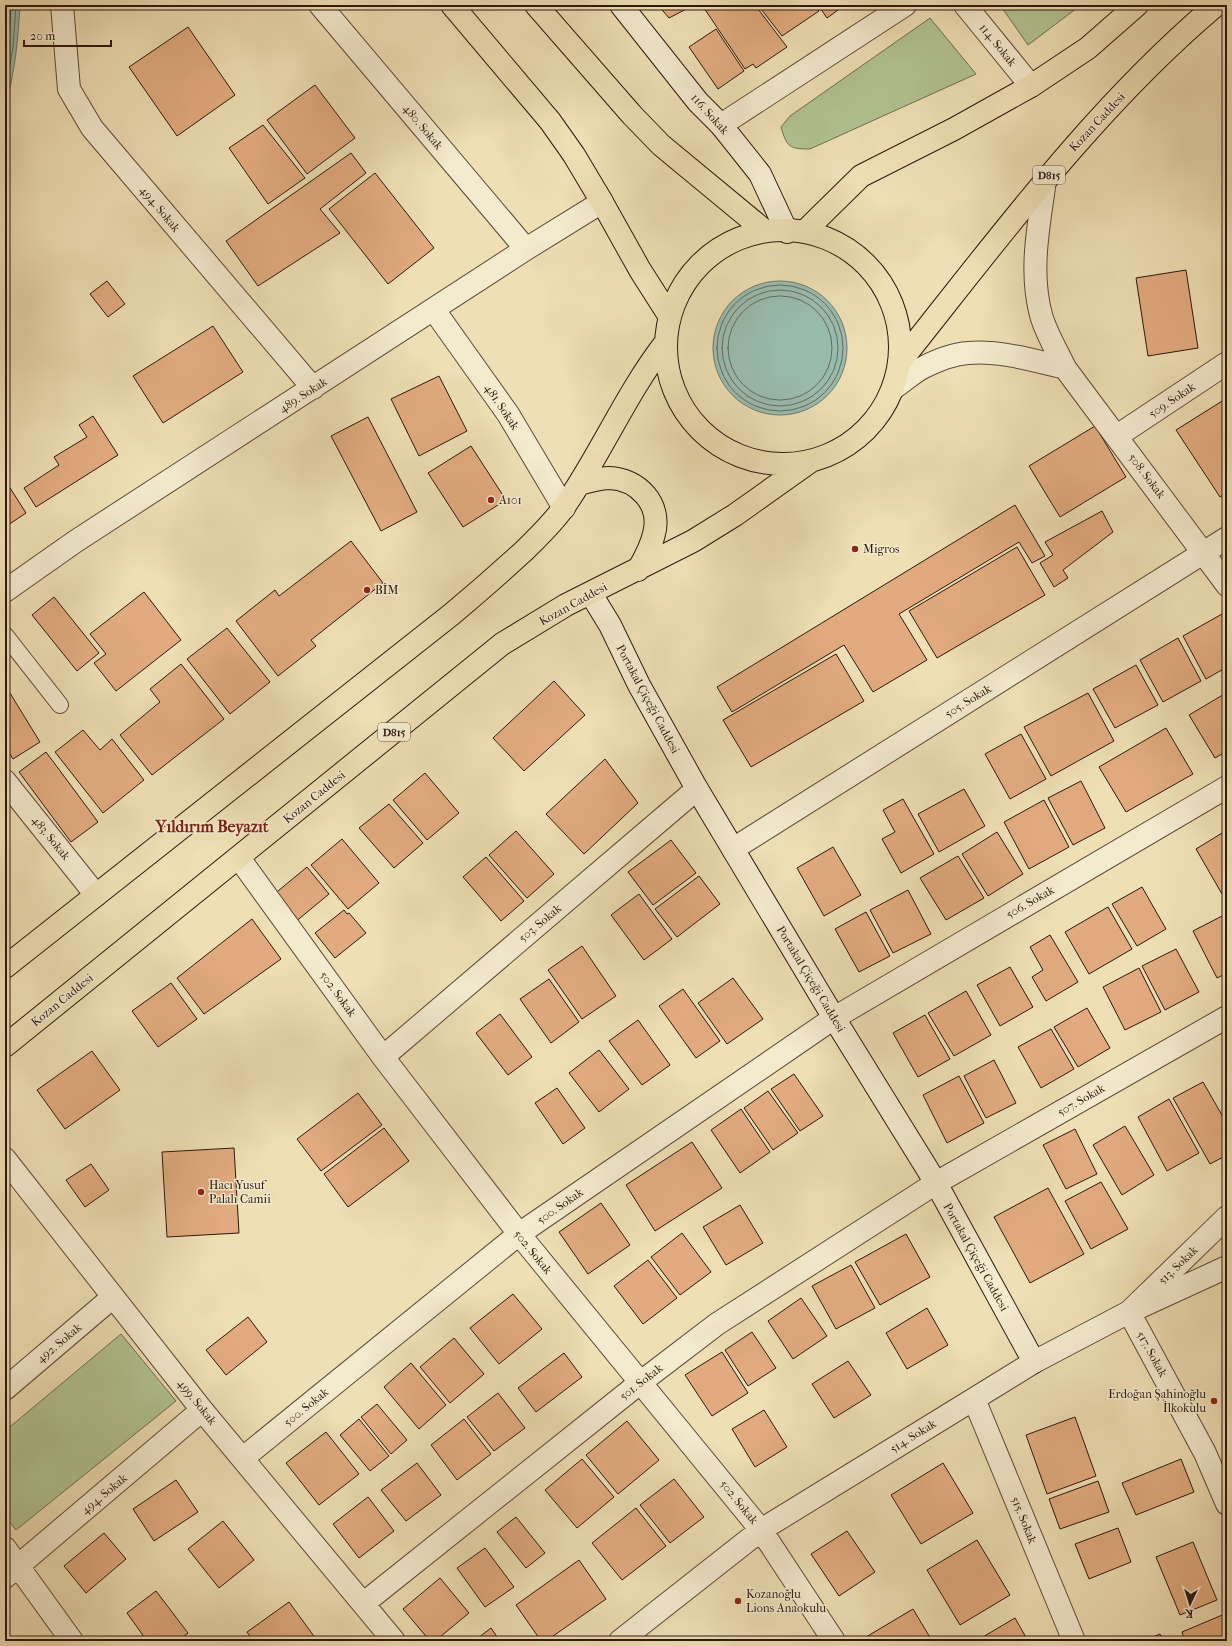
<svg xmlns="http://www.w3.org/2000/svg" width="1232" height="1646" font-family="'IM FELL French Canon',serif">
	<rect width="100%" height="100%" fill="#eedfb4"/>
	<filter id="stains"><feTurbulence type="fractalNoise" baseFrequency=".005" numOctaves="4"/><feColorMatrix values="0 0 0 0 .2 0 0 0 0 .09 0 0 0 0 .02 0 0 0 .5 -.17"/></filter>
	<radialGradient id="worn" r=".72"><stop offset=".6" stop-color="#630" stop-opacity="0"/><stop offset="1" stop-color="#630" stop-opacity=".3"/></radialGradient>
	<path fill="#b2c392" stroke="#706e50" d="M1000,5H1081L1028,45Z
		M930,18L976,74L810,149C789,149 787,147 781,127L790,116Z
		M121,1334L176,1401L16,1530L5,1516V1431Z"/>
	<path fill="#99bcaf" stroke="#6e7a6f" d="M5,5H20C18,40 15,73 5,107Z
		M713 348a67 67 0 1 1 134 0a67 67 0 1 1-134 0Z"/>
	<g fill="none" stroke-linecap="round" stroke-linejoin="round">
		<path stroke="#646a5e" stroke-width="1" d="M5,70L9,46L11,5
			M5,93L13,47L16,5
			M717 348a63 63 0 1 1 126 0a63 63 0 1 1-126 0Z
			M722 348a58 58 0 1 1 116 0a58 58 0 1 1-116 0Z
			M728 348a52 52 0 1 1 104 0a52 52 0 1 1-104 0Z"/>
	</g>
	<path fill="#e1ab7f" stroke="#2e180e" d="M658,5H694L669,18Z
		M702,5H755L787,47L756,68L753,64L745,69Z
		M758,5H815L819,11L782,36Z
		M818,5H845L827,18Z
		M188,27L235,95L177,136L129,67Z
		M716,29L744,71L718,89L689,47Z
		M315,85L355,138L307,174L267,120Z
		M263,125L305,178L268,204L229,148Z
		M351,153L366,173L320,209L340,233L258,286L226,241Z
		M375,173L434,248L388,284L329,209Z
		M1186,270L1198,348L1148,356L1136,278Z
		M107,281L125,304L108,317L90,294Z
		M213,326L243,372L163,423L133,376Z
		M439,376L467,431L419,456L391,399Z
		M1227,398V492L1220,497L1176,430Z
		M93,416L118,455L36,507L24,488L59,465L54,457L87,437L79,425Z
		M368,417L417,512L381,531L331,436Z
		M1095,426L1126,477L1060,517L1029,466Z
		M471,446L506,500L463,527L428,473Z
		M5,480L26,513L5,527Z
		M1015,505L1045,556L1032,563L1019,542L899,614L927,660L873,692L844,645L732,712L717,687Z
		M1102,511L1113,532L1063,570L1068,578L1054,587L1040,563L1053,555L1045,542Z
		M351,541L383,583L311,640L316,646L278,676L236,621L275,590L279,596Z
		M1017,547L1045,595L937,658L909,611Z
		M144,592L181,640L116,691L94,663L106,654L90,634Z
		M54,597L99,653L77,671L32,615Z
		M1222,614L1227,624V667L1206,679L1183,636Z
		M227,628L270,682L230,714L187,659Z
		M1178,638L1201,681L1163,702L1140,660Z
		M836,654L864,701L751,767L723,720Z
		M181,664L224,719L152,775L120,735L160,702L150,689Z
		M1136,665L1158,705L1115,728L1093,689Z
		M554,681L585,715L524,771L493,738Z
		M5,685L40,742L13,759L5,746Z
		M1088,693L1114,741L1051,776L1024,727Z
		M1226,693L1227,751L1215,758L1189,715Z
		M1166,728L1193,774L1126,812L1099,767Z
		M83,730L100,750L112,739L144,780L103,813L55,752Z
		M1021,734L1046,779L1010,799L985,754Z
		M46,752L98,822L71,842L19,772Z
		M605,759L638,803L584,854L546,814Z
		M425,773L459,813L427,840L393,800Z
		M1081,781L1105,828L1073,845L1048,798Z
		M964,789L985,826L939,852L918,814Z
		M903,799L934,854L901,873L882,839L895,832L883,810Z
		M1044,800L1069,847L1029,869L1004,822Z
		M389,804L423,843L394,868L359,828Z
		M1227,830V891L1222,894L1196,849Z
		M516,831L554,874L527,898L489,855Z
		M997,832L1023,874L988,896L962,854Z
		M342,839L379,883L348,909L311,865Z
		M671,840L696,873L653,905L628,872Z
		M833,847L861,895L824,916L797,868Z
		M958,856L984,898L946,920L920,878Z
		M486,857L524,901L501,921L463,877Z
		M307,867L329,894L294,923L272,896Z
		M699,876L720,904L677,937L655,909Z
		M1142,887L1166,929L1137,946L1112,904Z
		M908,890L931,934L893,953L870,910Z
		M639,894L672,939L644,960L611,915Z
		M1108,907L1132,949L1089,974L1065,932Z
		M344,910L347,914L349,913L366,933L335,958L315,933Z
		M866,912L890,956L859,972L835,929Z
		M1226,914L1227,973L1217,978L1193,931Z
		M252,919L281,959L204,1014L177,978Z
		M1050,935L1078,982L1046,1001L1032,977L1043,970L1030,947Z
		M582,946L616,996L582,1019L548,970Z
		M1176,949L1199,992L1165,1010L1142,966Z
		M1010,967L1033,1007L1000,1026L977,985Z
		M1139,968L1161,1012L1125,1030L1103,987Z
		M733,978L763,1019L727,1044L698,1003Z
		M549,979L579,1022L551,1043L520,999Z
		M171,983L197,1019L158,1047L132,1011Z
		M683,989L720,1041L696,1058L659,1006Z
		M966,991L991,1035L954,1056L928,1013Z
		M1087,1008L1110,1048L1078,1067L1054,1027Z
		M500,1014L532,1057L508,1075L476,1033Z
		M925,1015L950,1059L918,1077L893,1033Z
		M638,1020L670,1065L642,1085L609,1041Z
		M1051,1029L1074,1069L1041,1088L1018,1047Z
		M599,1050L629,1089L599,1112L569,1073Z
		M92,1051L120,1090L65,1129L37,1090Z
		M994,1060L1016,1103L986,1118L964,1076Z
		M794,1074L823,1116L800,1131L771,1089Z
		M959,1076L984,1123L947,1143L923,1095Z
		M1203,1082L1227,1124V1155L1210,1164L1173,1098Z
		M557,1088L585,1128L563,1144L535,1103Z
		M768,1091L798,1133L773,1150L744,1108Z
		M358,1093L382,1125L321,1171L297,1139Z
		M1169,1099L1199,1153L1167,1171L1138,1117Z
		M741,1109L770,1152L740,1173L711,1130Z
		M1125,1126L1154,1175L1122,1195L1093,1145Z
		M384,1128L409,1161L348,1207L324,1174Z
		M1075,1129L1097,1174L1066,1189L1043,1145Z
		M692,1142L722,1188L655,1231L626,1185Z
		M234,1148L239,1233L167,1237L162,1152Z
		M91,1164L109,1190L85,1207L66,1180Z
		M1101,1182L1128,1229L1091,1249L1065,1201Z
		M1048,1188L1084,1254L1030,1283L994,1217Z
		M601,1203L630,1245L588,1274L559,1232Z
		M740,1205L763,1243L726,1265L703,1227Z
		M682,1233L711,1272L680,1295L651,1257Z
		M906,1234L930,1277L880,1305L855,1262Z
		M648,1260L677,1298L643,1324L614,1286Z
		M851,1265L875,1308L836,1329L812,1286Z
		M513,1294L542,1329L499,1364L470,1328Z
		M801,1298L827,1336L793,1359L768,1321Z
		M927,1308L948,1345L907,1369L886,1333Z
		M248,1317L267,1342L226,1375L206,1350Z
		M752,1332L776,1368L748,1386L725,1350Z
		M454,1338L484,1374L450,1403L420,1367Z
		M722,1352L748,1393L712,1416L685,1375Z
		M564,1353L582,1377L536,1412L518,1388Z
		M848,1361L871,1395L834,1418L812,1384Z
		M411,1363L446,1405L419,1429L384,1387Z
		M498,1393L525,1428L494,1451L467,1417Z
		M377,1404L407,1440L391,1454L361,1417Z
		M764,1410L787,1447L755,1467L732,1429Z
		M1075,1417L1096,1476L1047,1494L1026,1435Z
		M359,1419L389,1456L370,1471L340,1435Z
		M464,1419L491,1454L457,1480L431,1445Z
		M627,1421L659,1460L618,1494L586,1455Z
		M326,1432L359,1474L319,1505L286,1463Z
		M582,1459L614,1497L577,1528L545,1490Z
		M1181,1459L1194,1492L1136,1515L1122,1483Z
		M417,1463L441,1495L406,1521L381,1490Z
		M943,1463L973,1513L921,1544L891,1495Z
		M674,1479L704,1517L670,1543L640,1505Z
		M176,1480L198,1512L154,1541L133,1509Z
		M1098,1481L1109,1512L1060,1529L1049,1499Z
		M368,1497L394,1531L359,1558L333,1524Z
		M636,1508L666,1546L622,1580L592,1543Z
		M516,1517L545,1553L526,1568L497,1532Z
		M223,1521L254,1560L219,1588L188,1549Z
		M1118,1528L1131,1562L1089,1579L1075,1544Z
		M847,1531L875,1572L839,1596L811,1554Z
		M104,1533L126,1559L86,1593L64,1566Z
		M977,1540L1010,1595L960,1625L927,1570Z
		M1193,1542L1217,1600L1180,1615L1156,1557Z
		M485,1548L514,1587L485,1607L457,1568Z
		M579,1560L606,1599L546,1641H541L516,1605Z
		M440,1578L469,1613L435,1641H430L403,1609Z
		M156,1591L188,1633L178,1641H147L127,1613Z
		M289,1602L316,1639L314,1641H253L247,1632Z
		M913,1609L931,1639L927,1641H868L866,1637Z
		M1227,1613V1641H1185L1182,1632Z
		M1015,1618L1028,1641H976Z
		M491,1628L500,1641H474Z
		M1160,1634L1163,1641H1143Z
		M20,1637L23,1641H15Z"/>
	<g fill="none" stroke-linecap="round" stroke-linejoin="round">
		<g stroke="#5e4a38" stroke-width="18">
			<path id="lane" d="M5,635L60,705"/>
		</g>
		<g stroke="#5e4a38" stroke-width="24">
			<path id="street" d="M62,5L69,89L92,128L313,388
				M320,5L526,249
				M965,5L1031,86
				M721,125L905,5
				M434,310L508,414L564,508
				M1065,368L1227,585
				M894,388C904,381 914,372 924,367C938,360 953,354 968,353C999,350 1036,361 1065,368C1057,351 1046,333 1041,315C1029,270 1039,225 1045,180
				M1117,436L1227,363
				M5,591L76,541L526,249L602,202
				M5,781L96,895
				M733,849L1227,538
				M239,858L383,1057L519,1234L761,1530L834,1641
				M383,1057L697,789
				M5,1159L202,1410L394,1641
				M1227,1217L1129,1312L1205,1453L1227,1504
				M5,1389L113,1297
				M974,1399L1074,1641
				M243,1458L519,1234L834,1018L1227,787
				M5,1548L72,1641
				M5,1577L202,1410
				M364,1603L641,1382L717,1324L936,1183L1227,1017
				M620,1641L761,1530L974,1399L1034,1362L1129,1312L1227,1267"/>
		</g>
		<g stroke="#2e180e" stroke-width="24">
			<path id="secondary" d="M621,5L698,102L721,125L760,174L787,232
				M591,594L610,625L639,685L697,789L834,1018L936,1183L1034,1362"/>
		</g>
		<g stroke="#2e180e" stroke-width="24">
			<path id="highway" d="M452,5L550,121L574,155L602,202L640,270L670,317
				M536,5L632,115L661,145L765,231
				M666 347a117 117 0 1 1 234 0a117 117 0 1 1-234 0Z
				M804,232L861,176L954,129L1031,86L1088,48L1137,5
				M900,362C999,238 1094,108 1216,5
				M579,484C588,482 599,478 609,478C638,479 662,504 654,534C651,547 645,558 638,570
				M5,967L452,614C477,593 501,572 525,550C539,536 553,523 564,507C601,454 626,393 666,342
				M5,1046L502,644L566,605L693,541L735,515L811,461"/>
		</g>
		<use href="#lane" stroke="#f4eace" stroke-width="16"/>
		<use href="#street" stroke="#f4eace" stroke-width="22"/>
		<use href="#secondary" stroke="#f4eace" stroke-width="22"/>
		<use href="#highway" stroke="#eedfb4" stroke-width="22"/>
	</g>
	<g fill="#8f2418" stroke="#f4eace" stroke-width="1.5">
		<circle cx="491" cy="500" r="4"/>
		<circle cx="855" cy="549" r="4"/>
		<circle cx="367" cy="590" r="4"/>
		<circle cx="201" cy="1192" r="4"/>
		<circle cx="1214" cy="1401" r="4"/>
		<circle cx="738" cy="1601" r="4"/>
	</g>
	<g text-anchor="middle" stroke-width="3" stroke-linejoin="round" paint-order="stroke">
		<g fill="#f4eace" stroke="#695748" stroke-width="1">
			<rect x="1033" y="166" width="32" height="18" rx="3"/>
			<rect x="378" y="723" width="32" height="18" rx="3"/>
		</g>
		<g font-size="11" font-weight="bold" fill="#2e180e">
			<text x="1049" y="179">D815</text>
			<text x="394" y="736">D815</text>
		</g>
		<g font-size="12" fill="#2e180e" stroke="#f4eace">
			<text transform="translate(998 45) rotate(51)" y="4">114. Sokak</text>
			<text transform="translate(710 114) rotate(48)" y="4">116. Sokak</text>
			<text transform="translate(1097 122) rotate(-47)" y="4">Kozan Caddesi</text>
			<text transform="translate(423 127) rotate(50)" y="4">480. Sokak</text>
			<text transform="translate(160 209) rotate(50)" y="4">494. Sokak</text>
			<text transform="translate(303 395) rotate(-33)" y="4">489. Sokak</text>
			<text transform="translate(1172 400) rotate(-34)" y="4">509. Sokak</text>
			<text transform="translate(502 407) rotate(56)" y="4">481. Sokak</text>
			<text transform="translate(1147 476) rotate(53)" y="4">508. Sokak</text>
			<text transform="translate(573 604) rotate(-29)" y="4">Kozan Caddesi</text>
			<text transform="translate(648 699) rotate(62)" y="4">Portakal Çiçeği Caddesi</text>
			<text transform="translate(968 701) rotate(-32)" y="4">505. Sokak</text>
			<text transform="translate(314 797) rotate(-39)" y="4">Kozan Caddesi</text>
			<text transform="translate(51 838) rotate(51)" y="4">483. Sokak</text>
			<text transform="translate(1030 902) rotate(-30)" y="4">506. Sokak</text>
			<text transform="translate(540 923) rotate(-40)" y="4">503. Sokak</text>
			<text transform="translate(811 979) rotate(59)" y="4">Portakal Çiçeği Caddesi</text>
			<text transform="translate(338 994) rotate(54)" y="4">502. Sokak</text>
			<text transform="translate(62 1000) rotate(-39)" y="4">Kozan Caddesi</text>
			<text transform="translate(1081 1100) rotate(-30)" y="4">507. Sokak</text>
			<text transform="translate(560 1206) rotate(-35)" y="4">500. Sokak</text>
			<text transform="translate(533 1252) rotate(51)" y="4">502. Sokak</text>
			<text transform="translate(976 1257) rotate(61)" y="4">Portakal Çiçeği Caddesi</text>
			<text transform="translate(1178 1265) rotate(-44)" y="4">513. Sokak</text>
			<text transform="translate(59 1343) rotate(-40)" y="4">492. Sokak</text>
			<text transform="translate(1152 1354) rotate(61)" y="4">517. Sokak</text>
			<text transform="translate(641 1382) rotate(-38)" y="4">501. Sokak</text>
			<text transform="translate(197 1402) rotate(51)" y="4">499. Sokak</text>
			<text transform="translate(306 1407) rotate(-39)" y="4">500. Sokak</text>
			<text transform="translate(913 1436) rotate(-32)" y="4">514. Sokak</text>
			<text transform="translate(104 1494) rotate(-40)" y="4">494. Sokak</text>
			<text transform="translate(739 1502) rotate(51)" y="4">502. Sokak</text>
			<text transform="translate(1024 1520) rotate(68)" y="4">515. Sokak</text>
		</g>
		<g font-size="12" fill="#2e180e" stroke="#f4eace" text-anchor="start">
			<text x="499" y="504">A101</text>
			<text x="863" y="553">Migros</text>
			<text x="375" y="594">BİM</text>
			<text x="209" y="1189">Hacı Yusuf<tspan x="209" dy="14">Palalı Camii</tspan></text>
			<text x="1206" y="1398" text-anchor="end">Erdoğan Şahinoğlu<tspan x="1206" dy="14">İlkokulu</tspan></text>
			<text x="746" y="1598">Kozanoğlu<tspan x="746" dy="14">Lions Anaokulu</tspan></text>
		</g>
		<g font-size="16" font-weight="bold" fill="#7a1f14" stroke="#f4eace">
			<text x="212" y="832">Yıldırım Beyazıt</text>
		</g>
	</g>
	<rect width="1232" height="1646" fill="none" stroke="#eedfb4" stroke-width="20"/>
	<rect x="6" y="6" width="1220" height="1634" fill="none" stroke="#2e180e" stroke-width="2"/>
	<rect x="10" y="10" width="1212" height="1626" fill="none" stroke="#2e180e"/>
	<g transform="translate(1190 1604) rotate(184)" stroke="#f4eace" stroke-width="3" paint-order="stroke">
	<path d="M0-3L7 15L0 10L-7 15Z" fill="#2e180e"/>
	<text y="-6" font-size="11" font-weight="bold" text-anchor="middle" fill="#2e180e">K</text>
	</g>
	<path d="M24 40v6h87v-6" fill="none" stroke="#2e180e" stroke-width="2"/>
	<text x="30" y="40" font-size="12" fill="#2e180e" stroke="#f4eace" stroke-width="3" paint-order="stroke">20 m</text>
	<rect width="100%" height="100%" filter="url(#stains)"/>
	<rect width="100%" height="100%" fill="url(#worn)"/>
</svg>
